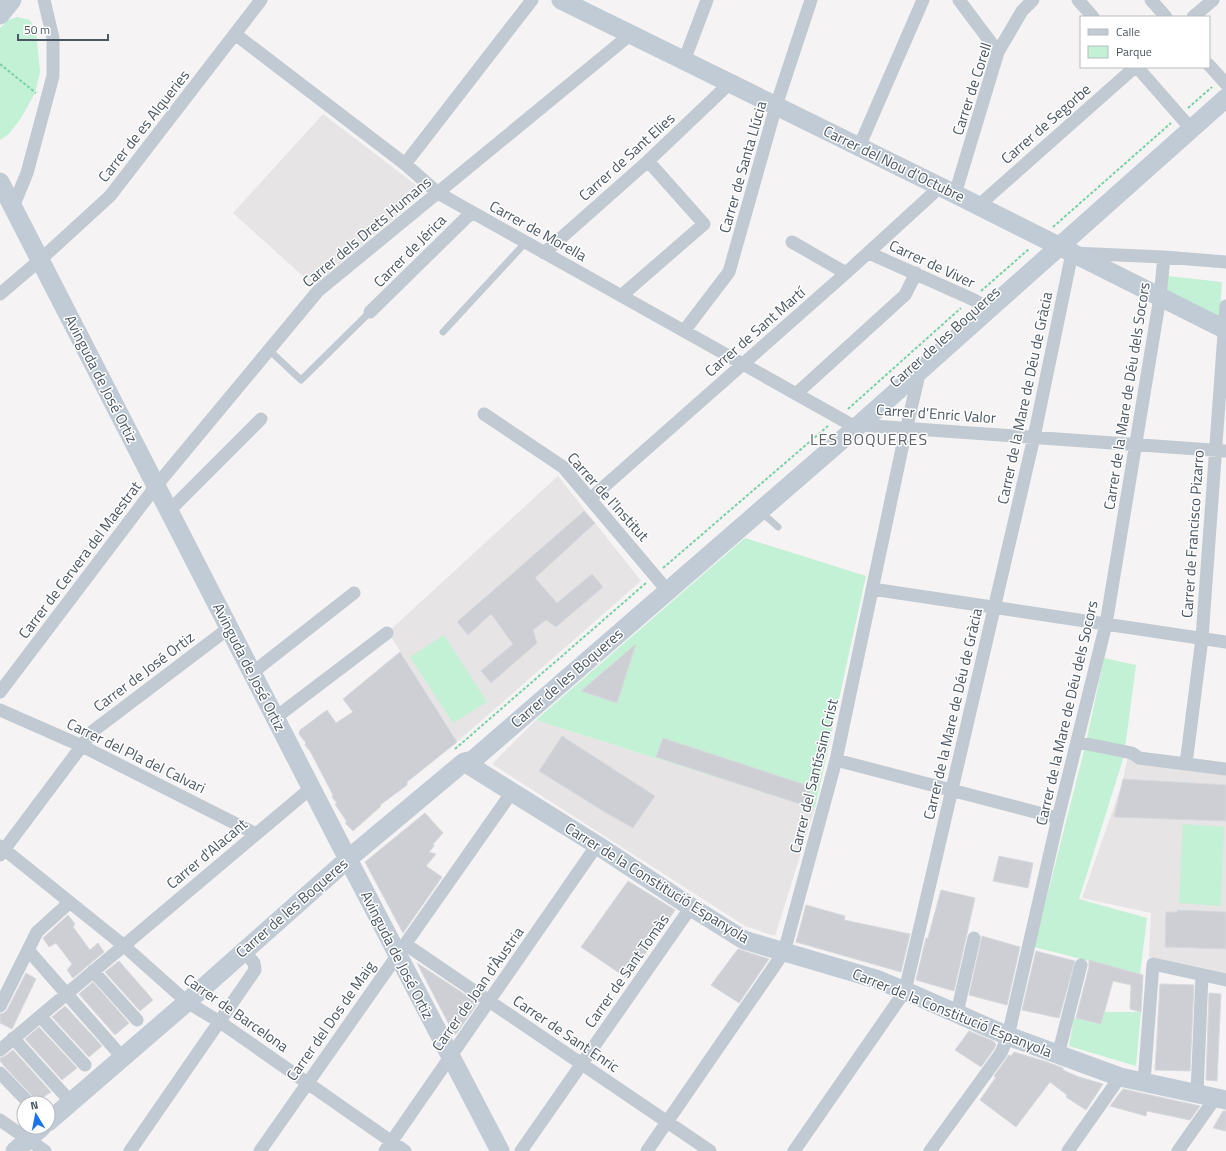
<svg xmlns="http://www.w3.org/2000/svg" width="1226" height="1151" font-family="'Titillium Web',sans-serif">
	<rect width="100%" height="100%" fill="#f5f3f3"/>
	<path fill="#e6e4e5" d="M323,114L425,192L314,286L233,213Z
		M558,476L641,581L457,742L388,632Z
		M536,720L806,806L815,808L775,936L745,926L492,764Z
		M1129,751L1226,764V973L1149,957L1151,913L1082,898L1122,784Z"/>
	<path fill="#c3f1d5" d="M17,17L30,20L36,31L40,72L35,93L21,118L9,134L0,140V28L8,20Z
		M1168,276L1222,282L1219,322L1167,294Z
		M745,538L866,576L815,808L806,806L536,720Z
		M444,635L487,702L453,723L410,657Z
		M1104,658L1136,665L1124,756L1079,899L1147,918L1140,974L1034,947L1086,743Z
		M1183,824L1224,827L1221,906L1179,903Z
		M1105,1012H1141L1136,1066L1069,1046L1074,1018L1101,1024Z"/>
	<path fill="#cdcfd5" stroke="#d7d9de" d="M584,511L595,523L535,578L557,603L592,574L603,587L556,627L546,620L533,630L537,643L491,683L481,671L513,644L491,614L468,635L457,622Z
		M636,644L617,703L581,691Z
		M400,652L457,742L407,782V785L380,805L381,806L353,831L345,823L347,822L335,804L337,803L332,797L333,795L310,751L305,745L306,743L299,734L300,730L327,710L336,723L353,712L343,699Z
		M562,736L655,796L633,828L603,811L539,771Z
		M663,738L812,787L806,806L656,757Z
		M1123,779L1226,785V821L1114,817Z
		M425,813L443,833L433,844L434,846L429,852L436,854L426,866L442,877L403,933L365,862Z
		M999,856L1033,863L1028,888L993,881Z
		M628,881L675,910L628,979L581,947Z
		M941,890L975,898L954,991L916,980L926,938H928Z
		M806,905L845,916L844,920L910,934L901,972L796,942Z
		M1177,910L1226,912V949L1165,947L1166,912H1178Z
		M68,915L75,924L73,927L90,950L98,943L104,952L73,978L67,970L72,964L56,943L49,947L43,938Z
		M982,936L1020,947L1007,1005L969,995Z
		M738,949L769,959L739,1003L711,985Z
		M1036,951L1075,961L1059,1018L1022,1010Z
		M1089,960L1143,975L1141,1012L1130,1009L1131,985L1113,981L1101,1024L1076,1018L1089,967Z
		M119,961L153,1000L140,1011L105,972Z
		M417,963L478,1003L456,1034H454Z
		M26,973L36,979L12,1029L0,1023V1014L4,1013L7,1010Z
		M93,982L129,1023L115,1035L79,994Z
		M1160,984L1194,985L1190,1071L1155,1070Z
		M1209,993L1221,994L1217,1081L1206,1080Z
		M65,1006L102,1046L89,1057L52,1017Z
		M39,1027L77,1068L62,1080L25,1039Z
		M969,1031L993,1041L996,1044L994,1049L981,1067L955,1050Z
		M13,1050L51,1092L37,1101L5,1067L0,1061V1058L5,1056Z
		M1014,1052L1047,1062L1063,1068V1070L1079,1077L1103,1084L1086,1110L1066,1097L1067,1095L1050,1082L1016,1127L980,1100L996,1077L994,1076L1009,1055L1011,1056Z
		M1123,1089L1200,1106L1190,1120L1147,1111L1146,1116L1110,1106Z
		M1223,1111H1226V1131L1213,1128Z"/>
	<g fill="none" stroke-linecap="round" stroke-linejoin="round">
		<path stroke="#7ad0a6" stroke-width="2" stroke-dasharray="3 2" stroke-linecap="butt" d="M0,64L36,93
			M1188,108L1212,87
			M1053,227L1171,123
			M981,291L1029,249
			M848,409L961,308
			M663,568L828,426
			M455,749L646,583"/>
		<path stroke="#c1cad2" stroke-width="7" d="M443,332L526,242
			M269,350L301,380L370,312
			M760,511L778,527"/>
		<path stroke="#c1cad2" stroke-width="13" d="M959,0L998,52
			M1078,0L1093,17
			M1151,0L1166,17
			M1193,17L1213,0
			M235,34L405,164L438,193L848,423
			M684,61L707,0
			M1209,65L1226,84
			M1137,67L1186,123
			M859,147L923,0
			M405,164L532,0
			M955,194L998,52L1022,11L1033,0
			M978,206L1135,67
			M13,207L27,173L53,76V38L44,0
			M792,242L846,273
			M544,253L648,161L730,83
			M869,253L972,299L981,304
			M0,294L40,260L110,196L261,0
			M621,296L704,224L648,161
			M370,312L472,212
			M684,331L729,272L776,106L811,0
			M796,394L905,295L916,273
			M484,414L563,467L661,583
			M859,425L1226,451
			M590,499L846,273L940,187
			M169,511L261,419
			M872,589L1226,642
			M252,673L354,593
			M0,692L156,486L318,291L631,34
			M0,710L82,746L256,834
			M275,718L387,633
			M1077,742L1132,753L1139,758L1226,769
			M836,760L1058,818
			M1186,764L1202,638L1226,306
			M0,846L123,945L187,1002L220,1022L405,1151
			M0,855L93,731L229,628
			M405,944L710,1151
			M28,950L122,1057
			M93,971L137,1020
			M0,1006L37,932L70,902
			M957,1013L974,938
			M40,1016L85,1065
			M13,1038L70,1101
			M0,1050L311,788
			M1058,1055L1081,965
			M0,1073L29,1103
			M1144,1082L1153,964L1226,980
			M1197,1093L1202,975
			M0,1120L45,1151
			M130,1151L255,970L254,963L244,951
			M260,1151L512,792
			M385,1151L597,845
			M521,1151L691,907
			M647,1151L784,952L836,760L904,439L920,370
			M794,1151L905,991L1034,437L1072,253L1164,257L1226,262
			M930,1151L1001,1053L1008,1036L1058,818L1106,624L1160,297L1164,257
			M1068,1151L1120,1077
			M1178,1151L1216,1097"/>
		<path stroke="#c1cbd6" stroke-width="19" d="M561,0L955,194L1226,330
			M0,15L12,0
			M0,182L337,838L500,1151
			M464,762L597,845L691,907L744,940L876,979L917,996L1008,1036L1120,1077L1226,1100
			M48,1122L187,1002L348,859L464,762L473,760L859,425L1226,98
			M15,1151L42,1127"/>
	</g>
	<g text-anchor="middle" stroke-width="3" stroke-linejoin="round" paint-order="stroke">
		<g font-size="15" fill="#4a5661" stroke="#fff">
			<text transform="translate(972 89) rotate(-72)" y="5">Carrer de Corell</text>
			<text transform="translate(1046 124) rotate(-41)" y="5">Carrer de Segorbe</text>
			<text transform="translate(144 126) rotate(-52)" y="5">Carrer de es Alqueries</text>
			<text transform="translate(627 157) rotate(-42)" y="5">Carrer de Sant Elies</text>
			<text transform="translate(894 164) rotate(26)" y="5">Carrer del Nou d'Octubre</text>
			<text transform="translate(743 167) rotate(-74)" y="5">Carrer de Santa Llúcia</text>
			<text transform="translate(538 231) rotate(29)" y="5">Carrer de Morella</text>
			<text transform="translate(367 232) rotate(-40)" y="5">Carrer dels Drets Humans</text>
			<text transform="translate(410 251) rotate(-45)" y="5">Carrer de Jérica</text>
			<text transform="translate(932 264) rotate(25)" y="5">Carrer de Viver</text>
			<text transform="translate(755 332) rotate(-41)" y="5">Carrer de Sant Martí</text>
			<text transform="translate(945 337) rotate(-42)" y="5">Carrer de les Boqueres</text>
			<text transform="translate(101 379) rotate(63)" y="5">Avinguda de José Ortiz</text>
			<text transform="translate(1127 396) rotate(-81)" y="5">Carrer de la Mare de Déu dels Socors</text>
			<text transform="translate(1025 398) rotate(-78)" y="5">Carrer de la Mare de Déu de Gràcia</text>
			<text transform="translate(936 414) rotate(4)" y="5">Carrer d'Enric Valor</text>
			<text transform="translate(608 497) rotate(48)" y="5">Carrer de l'Institut</text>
			<text transform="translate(1193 534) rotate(-86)" y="5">Carrer de Francisco Pizarro</text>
			<text transform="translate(80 560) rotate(-53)" y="5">Carrer de Cervera del Maestrat</text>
			<text transform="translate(249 667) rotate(63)" y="5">Avinguda de José Ortiz</text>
			<text transform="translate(144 672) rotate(-37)" y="5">Carrer de José Ortiz</text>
			<text transform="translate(567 678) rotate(-41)" y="5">Carrer de les Boqueres</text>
			<text transform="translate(1067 713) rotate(-77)" y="5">Carrer de la Mare de Déu dels Socors</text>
			<text transform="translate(953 714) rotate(-77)" y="5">Carrer de la Mare de Déu de Gràcia</text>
			<text transform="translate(136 756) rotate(26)" y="5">Carrer del Pla del Calvari</text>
			<text transform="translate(814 776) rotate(-76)" y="5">Carrer del Santíssim Crist</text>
			<text transform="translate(207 854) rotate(-40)" y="5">Carrer d'Alacant</text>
			<text transform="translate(657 883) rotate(32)" y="5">Carrer de la Constitució Espanyola</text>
			<text transform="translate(292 908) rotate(-41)" y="5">Carrer de les Boqueres</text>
			<text transform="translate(397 955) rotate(63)" y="5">Avinguda de José Ortiz</text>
			<text transform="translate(627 971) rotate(-55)" y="5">Carrer de Sant Tomàs</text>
			<text transform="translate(478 989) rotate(-55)" y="5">Carrer de Joan d'Àustria</text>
			<text transform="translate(236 1013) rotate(35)" y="5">Carrer de Barcelona</text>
			<text transform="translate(952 1013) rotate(22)" y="5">Carrer de la Constitució Espanyola</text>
			<text transform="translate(331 1021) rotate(-55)" y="5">Carrer del Dos de Maig</text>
			<text transform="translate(566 1034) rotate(34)" y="5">Carrer de Sant Enric</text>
		</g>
		<g font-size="16" letter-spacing="1" fill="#5f6368" stroke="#fff">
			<text x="869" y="445">LES BOQUERES</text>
		</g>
	</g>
	<rect x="1080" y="16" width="130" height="52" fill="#ffffff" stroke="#b7bbc0"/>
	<rect x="1088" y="29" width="20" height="6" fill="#c1cbd6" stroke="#b7bbc0"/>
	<text x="1116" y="36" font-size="12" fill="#4a5661">Calle</text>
	<rect x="1088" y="46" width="20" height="12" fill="#c3f1d5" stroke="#b7bbc0"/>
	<text x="1116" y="56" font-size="12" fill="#4a5661">Parque</text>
	<g transform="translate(36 1115) rotate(350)"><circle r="19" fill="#ffffff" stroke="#b7bbc0"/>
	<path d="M0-3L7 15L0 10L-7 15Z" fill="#1a73e8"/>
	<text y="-6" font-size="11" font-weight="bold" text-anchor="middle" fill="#4a5661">N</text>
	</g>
	<path d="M18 34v6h90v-6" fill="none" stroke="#4a5661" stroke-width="2"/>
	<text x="24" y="34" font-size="12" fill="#4a5661" stroke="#ffffff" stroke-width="3" paint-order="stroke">50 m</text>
</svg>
